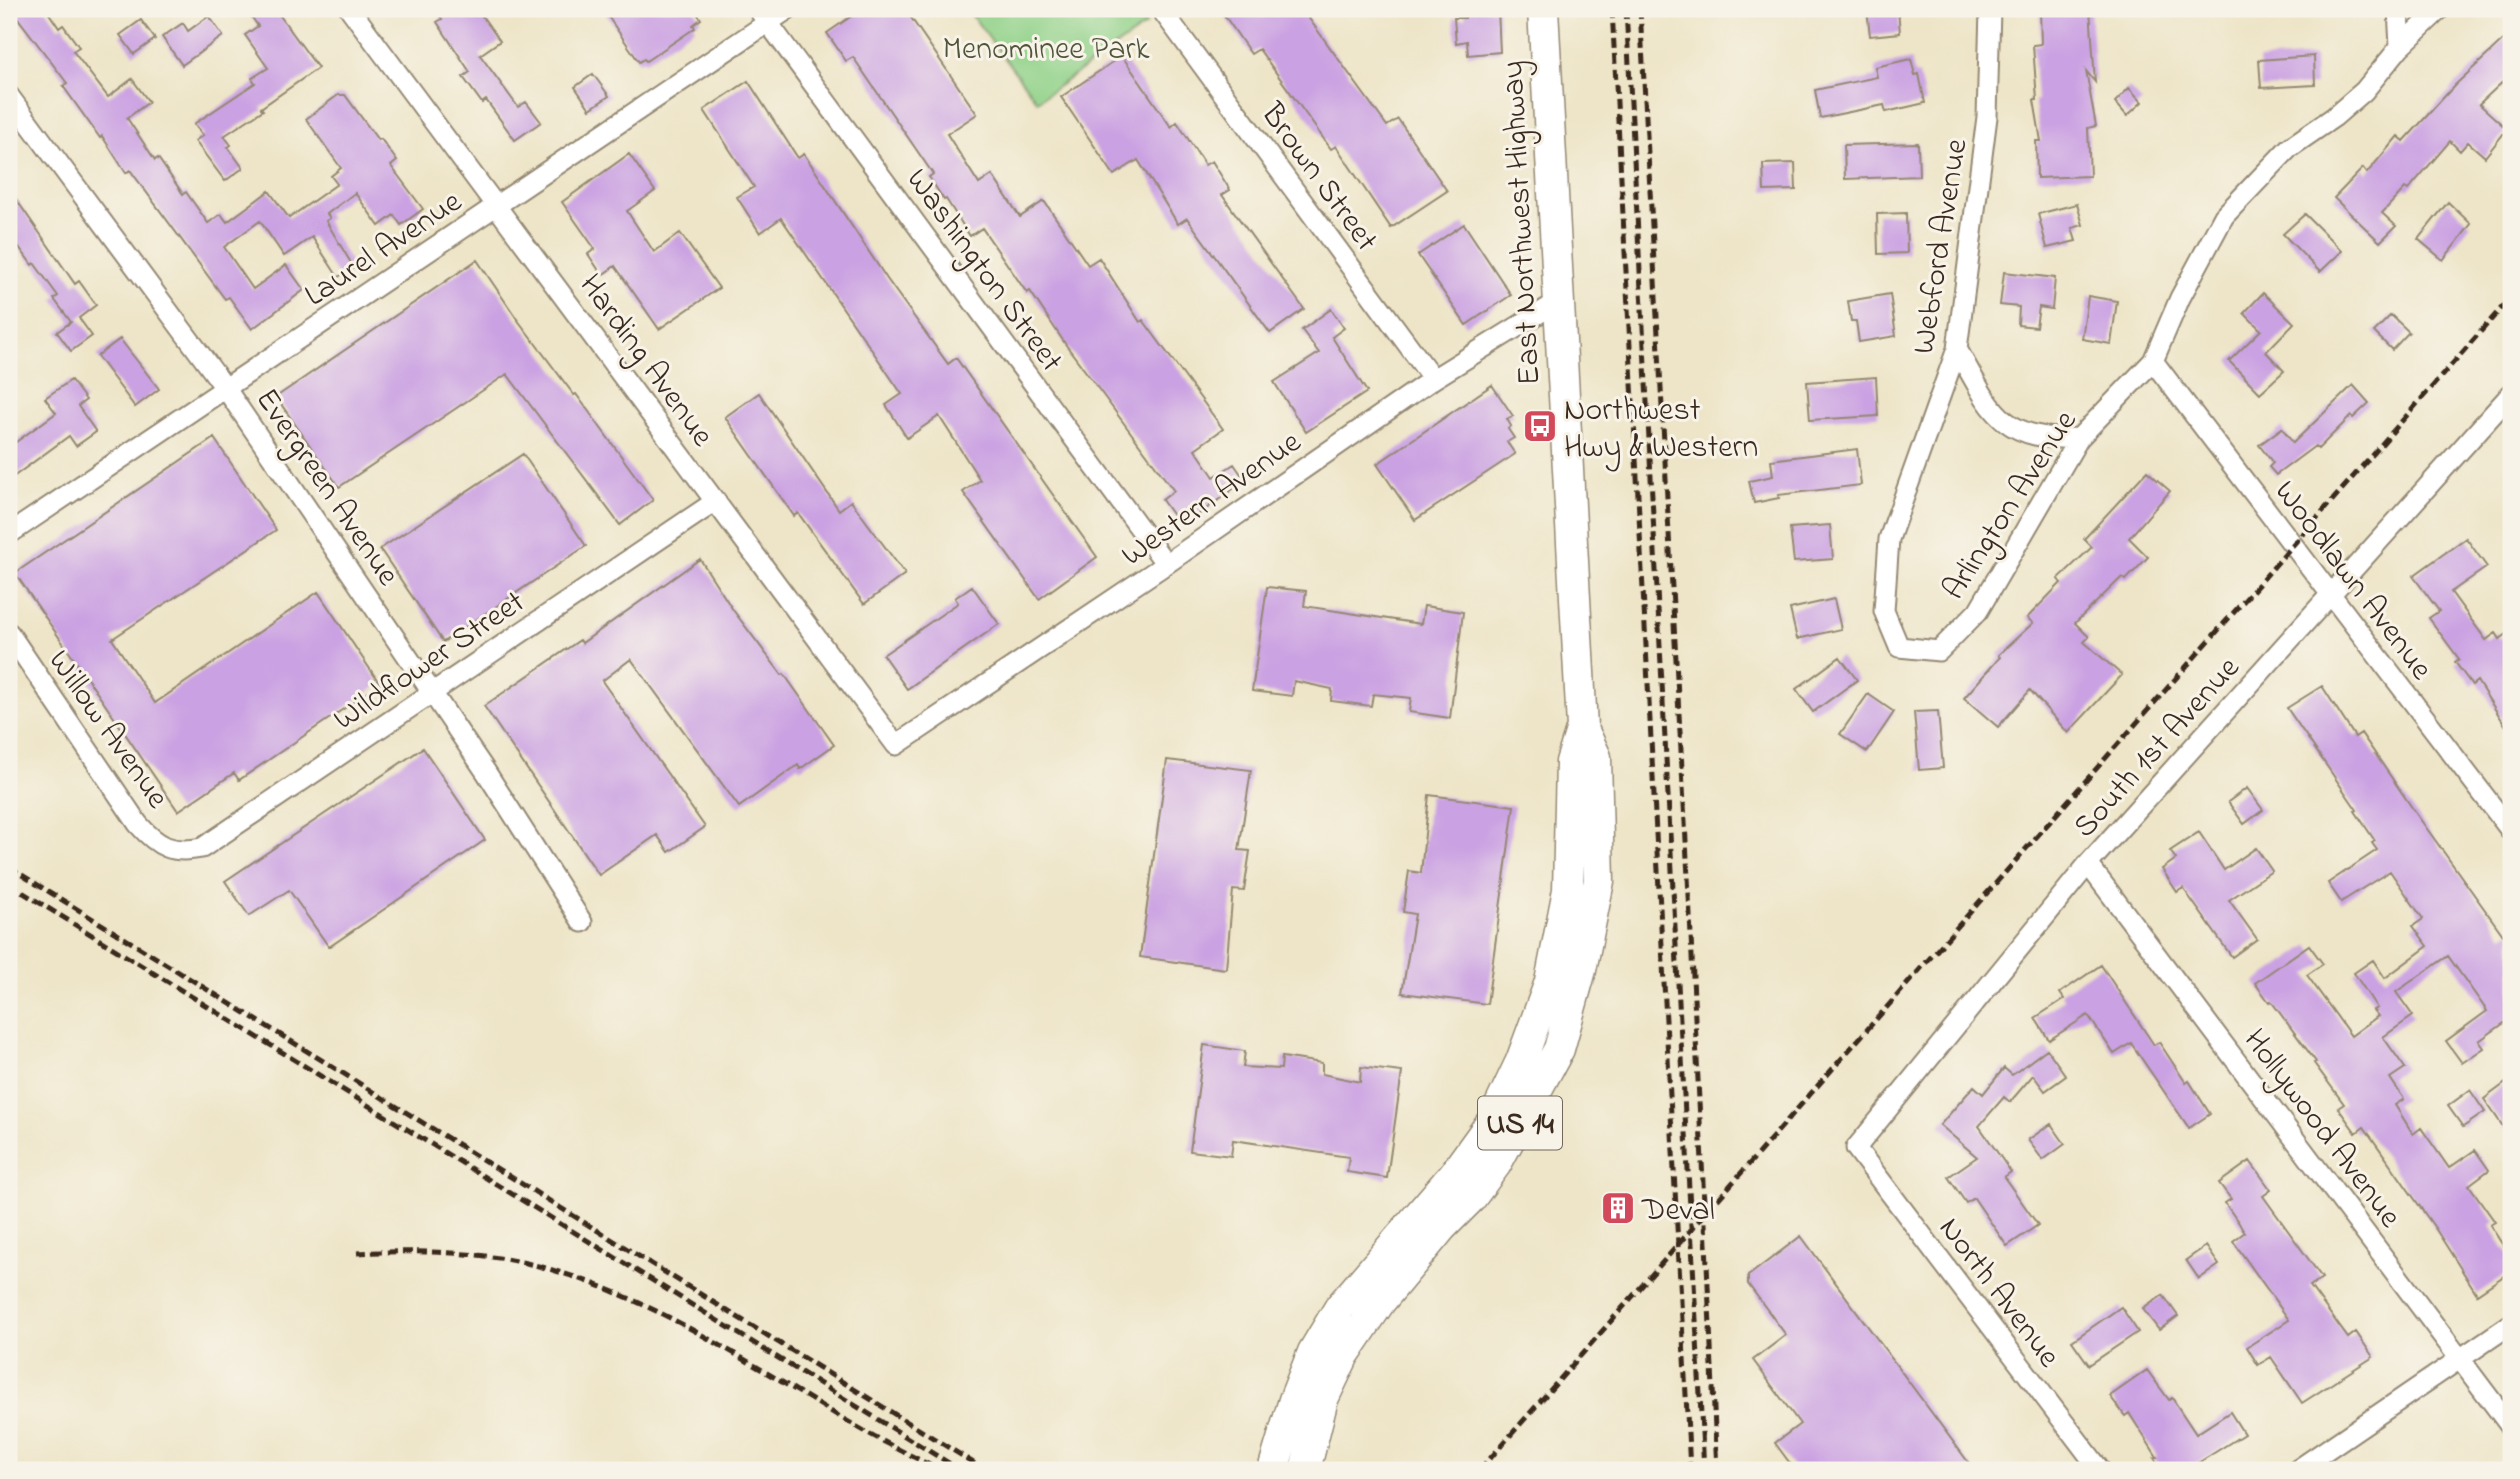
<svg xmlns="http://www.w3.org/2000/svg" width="2520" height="1479" font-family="'Indie Flower',sans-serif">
	<rect width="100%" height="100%" fill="#f7f3e8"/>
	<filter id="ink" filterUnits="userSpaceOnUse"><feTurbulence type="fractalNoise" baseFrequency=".0143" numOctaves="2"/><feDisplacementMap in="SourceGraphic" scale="14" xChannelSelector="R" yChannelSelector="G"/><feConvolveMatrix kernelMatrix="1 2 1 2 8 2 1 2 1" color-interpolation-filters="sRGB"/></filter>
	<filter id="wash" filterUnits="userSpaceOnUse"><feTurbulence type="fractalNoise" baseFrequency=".00686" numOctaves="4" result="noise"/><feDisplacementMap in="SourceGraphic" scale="28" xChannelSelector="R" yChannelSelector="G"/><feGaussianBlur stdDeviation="1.57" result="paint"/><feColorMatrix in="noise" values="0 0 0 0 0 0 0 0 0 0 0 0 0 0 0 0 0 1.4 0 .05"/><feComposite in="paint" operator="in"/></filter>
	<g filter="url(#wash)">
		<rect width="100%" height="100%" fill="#eee5c8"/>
		<path fill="#91d289" stroke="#667e54" stroke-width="2" d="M967,9H1134L1146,25L1037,101Z"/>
		<g id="blocks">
			<path fill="#caa1e2" d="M11,9H46L59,28L63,25L79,47L73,51L108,97L132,79L149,102L127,118L155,160L158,158L183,194L186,192L208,223L221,214L227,222L269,191L289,218L337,184L331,176L341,168L306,119L338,95H345L378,140L381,139L397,161L391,166L423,209L401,225L394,215L379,226L355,193L327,214L330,218L326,221L354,268L338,277L312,237L284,256L260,221L224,247L253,289L286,265L304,290L252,329L229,297L225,299L130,170L126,173L102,136L100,138L63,86L67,83Z
				M246,9H275L318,68L261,108L263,110L224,136L231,145L228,147L243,168L225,181L195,141L203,135L194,124L255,83L252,78L268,68L245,35L258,26Z
				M435,9H477L500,41L480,55L518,107L526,102L541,122L515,140L486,100L482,103L463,77L470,72L437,22L442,19Z
				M603,9H694L701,19L693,25L695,28L646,61L644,59L639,62Z
				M862,9H905L977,114L947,134L979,184L992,175L1020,217L1044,201L1088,265L1099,258L1140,322L1143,320L1223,429L1195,449L1214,477L1234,464L1245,480L1190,521L1183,511L1174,517L1162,500L1174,491L1066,345L1030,291L1027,293L982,228L970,236L946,199L944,200L929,177L933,174L853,57L846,61L827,33Z
				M1220,9H1302L1387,126L1398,119L1447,191L1391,228L1336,146L1331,149L1259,49L1251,54Z
				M1465,9H1498L1500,52L1468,55L1467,41L1456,43L1454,18H1465Z
				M1867,9H1898L1900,33L1870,36Z
				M2040,9H2090L2095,82L2086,71L2096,126L2088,128L2090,176L2037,178L2036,141H2041L2034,100H2037L2033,45L2041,44Z
				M209,16L223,36L182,65L162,37L183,23L188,31Z
				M141,20L155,39L134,54L120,35Z
				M2511,33V74L2479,104L2507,129L2485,157L2468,142L2460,151L2450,141L2408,190L2405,188L2382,213L2396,226L2380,242L2334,198L2363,168L2367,173L2398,136L2404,141L2455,85Z
				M1122,56L1171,127L1177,122L1205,165L1212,161L1230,190L1222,195L1304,309L1270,333L1187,218L1178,224L1138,160L1114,175L1061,97Z
				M2314,56L2315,85L2261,88L2259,60Z
				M1911,59L1915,75L1919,74L1925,103L1886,112L1884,105L1820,118L1815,90L1877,77L1875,67Z
				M593,74L609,96L590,109L575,87Z
				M748,81L798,158L804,154L887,279L948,364L956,358L1097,557L1039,599L963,492L980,480L939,416L907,438L886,405L902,394L781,218L760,233L737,197L754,187L704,110Z
				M2129,88L2142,102L2127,116L2115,102Z
				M1918,143L1919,176L1845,179L1844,145Z
				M629,154L655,191L627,211L654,252L680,233L719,288L659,329L615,266L602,275L588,254L595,249L562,202Z
				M1795,163L1796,190L1764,191L1763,164Z
				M9,189L75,284L79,281L96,305L79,318L92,336L71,351L57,332L71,322L54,299L58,296L34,263L32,265L9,233Z
				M2448,202L2471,224L2443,260L2418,239Z
				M2077,204L2083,225L2072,228L2076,241L2047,248L2038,214Z
				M1906,213L1907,253L1878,254L1877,214Z
				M2305,214L2342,251L2320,272L2283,234Z
				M1464,224L1511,295L1466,325L1418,255Z
				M477,260L517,319L574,395L576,394L653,500L620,525L507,374L339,487L276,397Z
				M2004,272L2055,278L2052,309L2039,307L2036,327L2018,325L2019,307L2000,305Z
				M2263,293L2294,323L2266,352L2284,371L2260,393L2229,361L2261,330L2244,313Z
				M1890,294L1896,336L1859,342L1856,321H1851L1848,301Z
				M2088,296L2117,301L2111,344L2082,339Z
				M1331,309L1344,328L1332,337L1367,392L1306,432L1274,382L1319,353L1302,330Z
				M2391,315L2409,332L2392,350L2374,332Z
				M120,339L159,389L135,407L97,356Z
				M1876,377L1878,416L1810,420L1807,382Z
				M71,380L86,400L78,406L96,432L76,446L69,436L9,480V447L56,413L45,398Z
				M1492,385L1513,416L1507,419L1511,426L1508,429L1514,438L1507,442L1515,454L1415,520L1377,464Z
				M2353,385L2369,403L2353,418L2351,416L2318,449L2315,446L2276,475L2269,467L2273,463L2259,445L2282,428L2293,443Z
				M759,393L839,510L851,501L905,574L864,604L798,513L794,516L725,417Z
				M214,438L276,530L112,639L155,703L318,592L380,684L239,780L234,773L178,811L15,573Z
				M1857,449L1861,485L1778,495L1779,498L1754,503L1749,481L1773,476L1771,460Z
				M523,454L586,546L443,642L380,549Z
				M2147,471L2170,491L2129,538L2148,557L2126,580L2122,577L2075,623L2089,637L2084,642L2122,675L2068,733L2030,690L1998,727L1964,698L2000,657L1998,655L2033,623L2027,618L2061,583L2058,579L2092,547L2084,539Z
				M1830,525L1833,559L1794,562L1790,528Z
				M2466,538L2487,567L2451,592L2486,640L2496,633L2500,639L2511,631V734L2477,681L2472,685L2455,662L2459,659L2429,618L2439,611L2413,576Z
				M700,559L733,610L782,675L784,674L834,745L800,769L798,765L739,807L631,659L602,681L705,827L669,852L657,835L599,875L484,706L580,640L582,643Z
				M972,586L999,624L907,689L883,655L958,603L955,598Z
				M1267,587L1306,591L1304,606L1421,624L1424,606L1463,612L1450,718L1409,712L1411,698L1373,694L1371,706L1331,701L1332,689L1294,681L1292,696L1252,691Z
				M1834,599L1841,629L1797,639L1790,609Z
				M1840,657L1857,680L1813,712L1796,689Z
				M2322,686L2355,737L2361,733L2415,812L2503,935L2511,930V1018L2479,1041L2484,1048L2462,1063L2446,1041L2487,1011L2448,956L2396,992L2413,1016L2383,1037L2405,1068L2390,1078L2404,1099L2395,1105L2413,1134L2421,1128L2449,1168L2475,1150L2489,1170L2469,1185L2495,1222L2490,1225L2511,1258V1271L2477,1294L2435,1228L2364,1127L2356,1133L2338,1108L2344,1104L2314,1063L2316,1062L2271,1001L2269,1002L2255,983L2309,945L2323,964L2307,975L2351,1036L2378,1016L2373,1010L2377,1008L2354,973L2373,960L2385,978L2428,946L2413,926L2423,919L2390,871L2341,902L2328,883L2377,850L2372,843L2375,841L2355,811L2357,810L2287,708Z
				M1868,694L1894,712L1867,752L1840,734Z
				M1938,711L1943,768L1919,770L1914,712Z
				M423,748L485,840L329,947L289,890L249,916L225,881Z
				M1167,760L1251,770L1239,850L1250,851L1244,891L1233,890L1226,969L1140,957Z
				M2247,788L2263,810L2244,824L2228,802Z
				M1429,795L1514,806L1487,1004L1402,993L1415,914L1403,912L1409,871L1421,873Z
				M2199,832L2224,870L2256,848L2272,871L2229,900L2257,939L2232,957L2183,888L2177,892L2162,869L2176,859L2170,851Z
				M2101,965L2154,1045L2159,1042L2186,1083L2189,1081L2210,1114L2189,1128L2131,1043L2114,1054L2088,1015L2049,1040L2035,1018L2064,999L2060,993Z
				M1204,1045L1245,1051L1243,1067L1281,1069L1282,1057L1322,1063V1074L1360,1082L1361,1067L1402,1072L1387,1178L1347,1172L1349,1157L1233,1140L1231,1156L1190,1151Z
				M2047,1049L2066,1076L2045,1091L2033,1075L2010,1102L2004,1097L1979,1126L2011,1172L2004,1177L2038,1225L2007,1246L1974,1198L1966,1203L1948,1177L1977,1157L1940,1125L1974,1086L1983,1094L2004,1068L2012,1075Z
				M2511,1079V1138L2484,1099Z
				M2470,1090L2485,1112L2463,1127L2448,1106Z
				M2051,1124L2065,1144L2043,1160L2028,1140Z
				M2250,1161L2271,1190L2263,1196L2322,1278L2310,1286L2348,1338L2356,1332L2373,1357L2302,1403L2271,1357L2258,1365L2247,1347L2289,1320L2233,1241L2245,1232L2225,1203L2231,1199L2219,1183Z
				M1627,1195L1628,1219L1609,1220L1608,1197Z
				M1801,1236L1974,1470H1795L1775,1443L1800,1424L1753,1360L1786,1335L1748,1284V1276Z
				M2206,1246L2219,1265L2199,1279L2186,1260Z
				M2163,1295L2178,1316L2159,1330L2143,1309Z
				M2121,1307L2138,1332L2089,1365L2072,1341Z
				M2147,1370L2169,1400L2172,1398L2196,1434L2230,1412L2244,1434L2187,1470H2162L2154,1458L2157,1457L2129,1413L2125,1416L2110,1396Z"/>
		</g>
	</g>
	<g filter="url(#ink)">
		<use href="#blocks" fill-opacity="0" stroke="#948873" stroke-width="2"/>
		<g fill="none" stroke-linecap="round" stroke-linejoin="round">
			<g stroke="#948873" stroke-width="23">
				<path id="minor" d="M350,9L896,745L1166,564L1433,379L1559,301
					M758,9L1166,564
					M1161,9L1433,379
					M1990,9L1987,117L1957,349L1889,539L1884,611L1899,647L1939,651L1978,611L2079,438L2153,361L2180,298L2224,216L2289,148L2334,117L2364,91L2400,47L2440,9
					M2398,9L2400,47
					M9,96L226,389L486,772L582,922
					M1957,349C1992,411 2000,441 2079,438
					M2153,361L2511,831
					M9,534L788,9
					M9,633L138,824C158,847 172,854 202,848L716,501
					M2088,864L2511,1427
					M2100,1470L1856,1148L2088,864L2511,394
					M2297,1470L2511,1324"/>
			</g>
			<g stroke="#948873" stroke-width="33">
				<path id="primary" d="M1273,1470L1294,1400L1313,1352L1340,1307L1454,1174L1493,1120L1521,1061L1550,982L1568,890L1571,762L1582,727L1543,9
					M1305,1470L1323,1399L1344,1355L1380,1302L1442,1227L1471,1198L1496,1164L1559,1049L1581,970L1599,881L1596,757L1582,727"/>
			</g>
			<use href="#minor" stroke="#fff" stroke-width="19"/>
			<use href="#primary" stroke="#fff" stroke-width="30"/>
			<path stroke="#3b2a1e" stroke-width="5" stroke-dasharray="10 5" stroke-linecap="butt" d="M1612,9L1690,1470
				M1626,9L1704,1470
				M1640,9L1689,895L1717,1470
				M9,867L985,1470
				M9,884L960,1470
				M357,1253C418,1250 483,1251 542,1267C652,1297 740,1358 837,1415C870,1435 905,1453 940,1470
				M1480,1470L2511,297"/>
		</g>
	</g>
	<defs>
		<g id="bus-square" transform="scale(1.75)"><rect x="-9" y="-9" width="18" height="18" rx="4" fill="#d1495b" stroke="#f7f3e8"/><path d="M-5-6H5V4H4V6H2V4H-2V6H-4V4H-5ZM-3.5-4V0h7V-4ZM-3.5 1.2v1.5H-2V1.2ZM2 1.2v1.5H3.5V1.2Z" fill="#fff"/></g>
		<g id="building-square" transform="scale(1.75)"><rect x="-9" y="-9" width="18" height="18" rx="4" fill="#d1495b" stroke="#f7f3e8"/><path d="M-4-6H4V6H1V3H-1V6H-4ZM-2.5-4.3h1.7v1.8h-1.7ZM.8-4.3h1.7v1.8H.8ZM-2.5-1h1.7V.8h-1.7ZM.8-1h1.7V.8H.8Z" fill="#fff"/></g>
	</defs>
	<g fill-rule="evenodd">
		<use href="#bus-square" x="1540" y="426"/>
		<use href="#building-square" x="1618" y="1208"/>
	</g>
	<g text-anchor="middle" stroke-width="6" stroke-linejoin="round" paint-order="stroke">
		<rect fill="#f7f3e8" stroke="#73665b" stroke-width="2" x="1478" y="1096.5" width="84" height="53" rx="5"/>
		<g font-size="30" font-weight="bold" fill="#3b2a1e">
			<text x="1520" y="1133">US 14</text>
		</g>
		<g font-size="32" fill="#505439" stroke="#f7f3e8">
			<text x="1046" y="58">Menominee Park</text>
		</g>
		<g font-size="32" fill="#3b2a1e" stroke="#f7f3e8">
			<text transform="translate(1321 176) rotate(54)" y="11">Brown Street</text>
			<text transform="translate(1519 223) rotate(-93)" y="11">East Northwest Highway</text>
			<text transform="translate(1938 246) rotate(-81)" y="11">Webford Avenue</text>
			<text transform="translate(382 247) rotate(-34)" y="11">Laurel Avenue</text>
			<text transform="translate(986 269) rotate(54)" y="11">Washington Street</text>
			<text transform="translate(648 359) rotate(54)" y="11">Harding Avenue</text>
			<text transform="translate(329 486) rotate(56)" y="11">Evergreen Avenue</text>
			<text transform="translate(1210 497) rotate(-35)" y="11">Western Avenue</text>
			<text transform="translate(2008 504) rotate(-57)" y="11">Arlington Avenue</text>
			<text transform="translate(2355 579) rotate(53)" y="11">Woodlawn Avenue</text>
			<text transform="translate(428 659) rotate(-34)" y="11">Wildflower Street</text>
			<text transform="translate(110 728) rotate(55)" y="11">Willow Avenue</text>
			<text transform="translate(2155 746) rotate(-48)" y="11">South 1st Avenue</text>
			<text transform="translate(2324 1127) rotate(53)" y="11">Hollywood Avenue</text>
			<text transform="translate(2001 1291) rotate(53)" y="11">North Avenue</text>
		</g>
		<g font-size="32" fill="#3b2a1e" stroke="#f7f3e8" text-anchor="start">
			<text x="1564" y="419">Northwest<tspan x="1564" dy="37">Hwy &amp; Western</tspan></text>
			<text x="1642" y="1219">Deval</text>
		</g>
	</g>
	<rect width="2520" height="1479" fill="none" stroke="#f7f3e8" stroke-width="35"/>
</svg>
